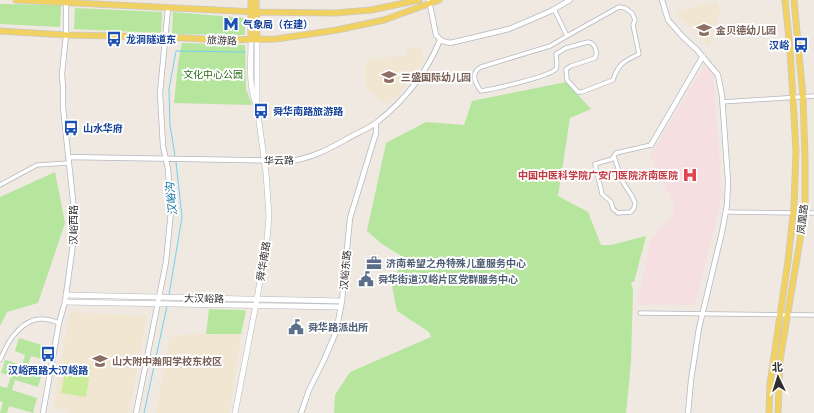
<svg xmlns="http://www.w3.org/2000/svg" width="814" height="413" font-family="'Fira Sans','Noto Sans SC',sans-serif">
	<rect width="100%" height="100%" fill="#efe9e1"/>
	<path fill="#f0e6d1" d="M717,1L720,10L710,48L676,12Z
		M422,47L424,61L398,96L386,105L366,88L365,66L372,58L406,56V48Z
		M70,312L147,316L129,413H69L53,407Z
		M241,334L230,413H156L170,335Z"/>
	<path fill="#f5dfe0" d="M704,66L713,74L722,193L714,230L695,305H637L651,240L672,216L675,205L650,156Z"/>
	<path fill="#b6e59e" d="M0,4L61,5L60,27L0,24Z
		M75,8L162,12L161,33L74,29Z
		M173,12L245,18V35L172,34Z
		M182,43L245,45L246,89L252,105L174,103L178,64Z
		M566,82L591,109L570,118L558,196L588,212L601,245H611L646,236L634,282H631L633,290L631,362L626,413H334L335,395L350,372L431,337L429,332L397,311L392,286L403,257L382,244L367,231L386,143L426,122L464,125L472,101Z
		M55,172L65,223L38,303L7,312L0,326V197Z
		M209,309L242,310L246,311L241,334H206Z
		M19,338L48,347L44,360L31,356L28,365L43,370L38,387L15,380L12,390L37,398L33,413L9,406L7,413H0L3,402L0,401V386L7,388L11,376L1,373L5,360L22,365L25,355L15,351Z"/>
	<path fill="#c9ec9a" d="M67,363L91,367L86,397L61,393Z"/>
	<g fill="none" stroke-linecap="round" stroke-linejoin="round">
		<path stroke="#75cff0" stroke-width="1" d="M175,156L170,125L169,89L176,51L245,52
			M169,295L182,217L176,162
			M144,413L167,306"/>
		<g stroke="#b4b7c1" stroke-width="5">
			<path id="minor" d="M554,9L567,36L550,46L481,67C470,73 475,83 481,91C494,89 548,77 556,69C558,66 556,58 556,54L566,48L588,42C595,43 598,52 595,58L571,66L566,69L567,80L578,92H582L613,80C618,64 624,61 639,54L633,25L635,20L632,13L625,8L619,7L567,36
				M722,102L814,96
				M614,156L622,181L632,196L635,203L634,208L631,212L618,213L613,209L611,202L602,194L595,164L612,159L616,153L651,145
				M0,185L37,165L69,163
				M726,212L794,213
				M804,213H814
				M640,313L814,315
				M0,360C4,352 8,341 14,335C27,319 40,315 59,323"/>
		</g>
		<g stroke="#b4b7c1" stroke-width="6">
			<path id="tertiary" d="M429,0L436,35L442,41L450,43L509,29L551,11L570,0
				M662,0L668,20L683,37L697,50L718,75L722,96L728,181L727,205L722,232L699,328L691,380L688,413
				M651,145L703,56
				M68,157L291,161C311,158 327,150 345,140C355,134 368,129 377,122C404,101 427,72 440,40
				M43,413L59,323L65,302L75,230V219L63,107V88L62,74L66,35V2
				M136,413L166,262L171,211L168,169L163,146L160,93L168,8
				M301,413L309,390L324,360L336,332L342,301L350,218L376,133V123"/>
		</g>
		<g stroke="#b4b7c1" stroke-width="6">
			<path id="secondary" d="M251,40C251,61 248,85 256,104
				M66,295L342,301
				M65,302L341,307
				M235,413L257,299L267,239L269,216L266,173L257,107V40"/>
		</g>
		<g stroke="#c9c9c9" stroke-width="7">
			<path id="primary" d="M16,0L256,12L335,13L371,10L419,0
				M251,0V40
				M256,0L257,40
				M0,31L66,35L165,37L222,40L276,39L337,30L384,20L439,0
				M769,413L770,384L788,261L794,206L796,151L790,49L785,0
				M778,413L780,360L805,210V158L803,97L794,0"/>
		</g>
		<use href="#minor" stroke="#fff" stroke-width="3.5"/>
		<use href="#tertiary" stroke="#fff" stroke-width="4.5"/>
		<use href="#secondary" stroke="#fff" stroke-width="5"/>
		<use href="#primary" stroke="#f2d163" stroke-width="5.5"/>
	</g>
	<defs>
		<g id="metro-bare" transform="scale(1.2)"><path d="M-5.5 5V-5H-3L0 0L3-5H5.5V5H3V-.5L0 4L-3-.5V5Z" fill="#1a4fb4" stroke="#fff" stroke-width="2.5" paint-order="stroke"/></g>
		<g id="school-bare" transform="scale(1.2)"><path d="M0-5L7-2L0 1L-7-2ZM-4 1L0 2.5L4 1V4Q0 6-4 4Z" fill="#8d6e63" stroke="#fff" stroke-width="2.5" paint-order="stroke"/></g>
		<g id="bus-bare" transform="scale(1.2)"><path d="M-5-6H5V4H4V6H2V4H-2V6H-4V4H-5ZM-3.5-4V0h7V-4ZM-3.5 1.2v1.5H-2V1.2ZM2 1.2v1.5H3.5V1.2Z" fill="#1a4fb4" stroke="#fff" stroke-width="2.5" paint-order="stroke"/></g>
		<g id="hospital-bare" transform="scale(1.2)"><path d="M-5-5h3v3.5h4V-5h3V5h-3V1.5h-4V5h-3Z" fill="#e0444e" stroke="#fff" stroke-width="2.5" paint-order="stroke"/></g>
		<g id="office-bare" transform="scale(1.2)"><path d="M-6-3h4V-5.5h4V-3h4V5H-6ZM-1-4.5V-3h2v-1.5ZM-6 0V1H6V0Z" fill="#5c6f8a" stroke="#fff" stroke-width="2.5" paint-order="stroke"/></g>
		<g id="civic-bare" transform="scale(1.2)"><path d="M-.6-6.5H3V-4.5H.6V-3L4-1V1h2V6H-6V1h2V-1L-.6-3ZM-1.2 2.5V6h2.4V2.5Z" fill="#5c6f8a" stroke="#fff" stroke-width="2.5" paint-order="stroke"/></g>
	</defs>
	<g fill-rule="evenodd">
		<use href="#metro-bare" x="231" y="24"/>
		<use href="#school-bare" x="704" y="30"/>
		<use href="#bus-bare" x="114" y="39"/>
		<use href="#bus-bare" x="801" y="45"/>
		<use href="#school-bare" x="389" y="77"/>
		<use href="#bus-bare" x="261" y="111"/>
		<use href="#bus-bare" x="71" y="128"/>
		<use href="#hospital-bare" x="690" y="175"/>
		<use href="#office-bare" x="374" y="263"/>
		<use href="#civic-bare" x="366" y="279"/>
		<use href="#civic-bare" x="296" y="327"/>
		<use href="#bus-bare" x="48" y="354"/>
		<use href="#school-bare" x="100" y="361"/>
	</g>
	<g text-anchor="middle" stroke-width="4" stroke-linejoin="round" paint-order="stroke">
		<g font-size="10" font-weight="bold" fill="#164399" stroke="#fff" text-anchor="start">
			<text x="243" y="28">气象局（在建）</text>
			<text x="126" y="43">龙洞隧道东</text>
			<text x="789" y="49" text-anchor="end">汉峪</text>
			<text x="273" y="115">舜华南路旅游路</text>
			<text x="83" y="132">山水华府</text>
			<text x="48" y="374" text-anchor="middle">汉峪西路大汉峪路</text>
		</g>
		<g font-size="10" font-weight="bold" fill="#785e54" stroke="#fff" text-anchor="start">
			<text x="716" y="34">金贝德幼儿园</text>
			<text x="401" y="81">三盛国际幼儿园</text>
			<text x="112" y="365">山大附中瀚阳学校东校区</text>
		</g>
		<g font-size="10" fill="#2e2e2e" stroke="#fff">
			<text transform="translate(222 40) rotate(2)" y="4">旅游路</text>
			<text transform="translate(279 160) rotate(-1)" y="4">华云路</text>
			<text transform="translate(802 219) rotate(-83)" y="4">凤凰路</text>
			<text transform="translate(73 225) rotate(-90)" y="4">汉峪西路</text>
			<text transform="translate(263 261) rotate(-81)" y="4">舜华南路</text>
			<text transform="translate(345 270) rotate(-85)" y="4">汉峪东路</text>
			<text transform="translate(204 298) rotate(1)" y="4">大汉峪路</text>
		</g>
		<g font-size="10" fill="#2c6e1b" stroke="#fff">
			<text x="213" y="78">文化中心公园</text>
		</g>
		<g font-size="10" font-weight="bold" fill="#be3a42" stroke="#fff" text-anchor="end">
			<text x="678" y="179">中国中医科学院广安门医院济南医院</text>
		</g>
		<g font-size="10" font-weight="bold" fill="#4e5e75" stroke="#fff" text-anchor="start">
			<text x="386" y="267">济南希望之舟特殊儿童服务中心</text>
			<text x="378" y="283">舜华街道汉峪片区党群服务中心</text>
			<text x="308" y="331">舜华路派出所</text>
		</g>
		<g font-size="11" font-style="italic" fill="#0d6fa3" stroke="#fff">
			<text transform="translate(171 199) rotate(-96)" y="4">汉峪沟</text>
		</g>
	</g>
	<g transform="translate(778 377) rotate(356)" stroke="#ffffff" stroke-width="3" paint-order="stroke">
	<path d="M0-3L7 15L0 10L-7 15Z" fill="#2e2e2e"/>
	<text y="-6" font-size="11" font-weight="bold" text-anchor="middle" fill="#2e2e2e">北</text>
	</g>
</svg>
